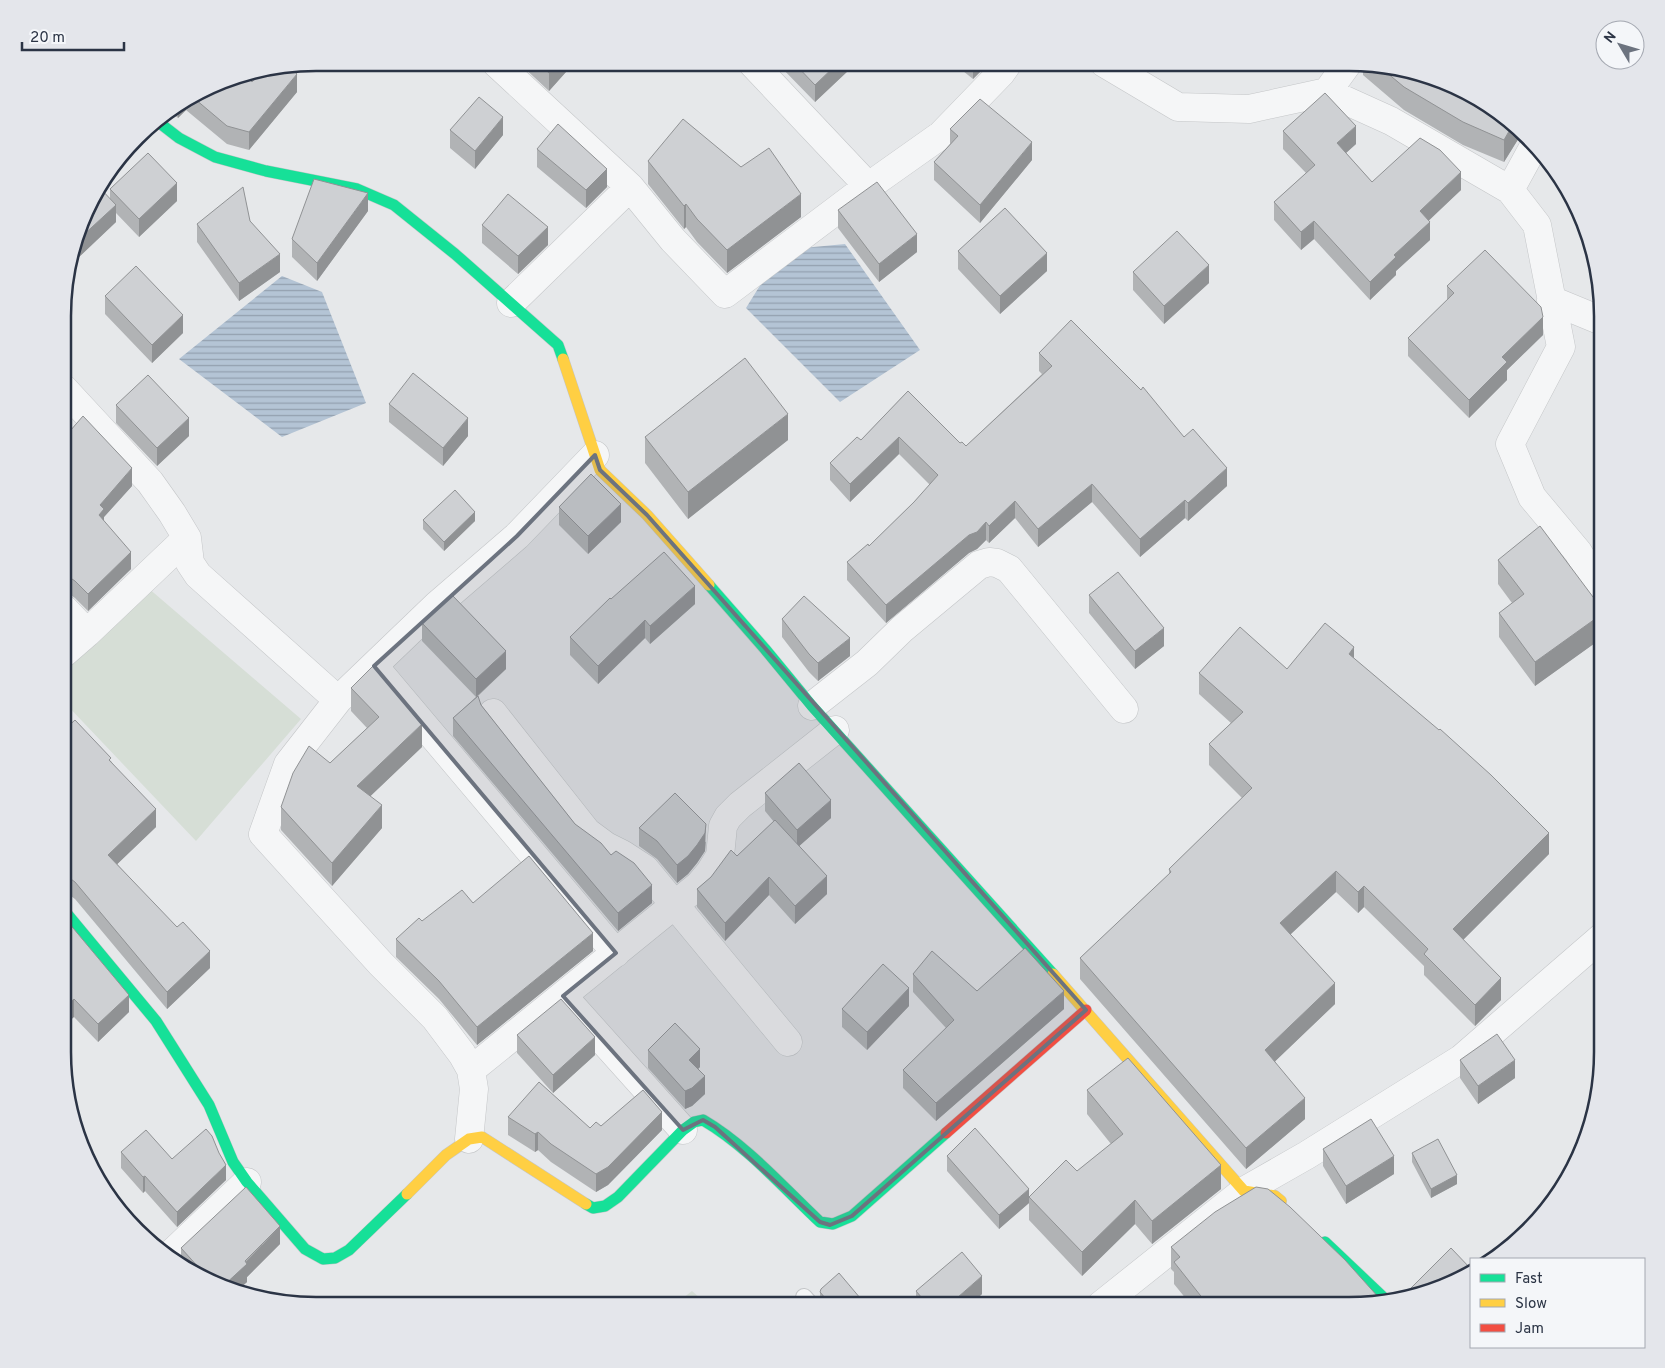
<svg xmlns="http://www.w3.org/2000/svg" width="1665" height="1368" font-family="Overpass,sans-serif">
	<defs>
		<pattern id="water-rules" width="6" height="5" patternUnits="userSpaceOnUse" patternTransform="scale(1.25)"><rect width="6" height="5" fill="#b4c4d5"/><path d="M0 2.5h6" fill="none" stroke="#93a0af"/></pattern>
	</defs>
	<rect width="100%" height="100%" fill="#e6e8ea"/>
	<path fill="#d6ded6" d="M147,587L301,719L196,841L64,702V650Z
		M692,1291L708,1305H674Z"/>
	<path fill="url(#water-rules)" d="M845,244L920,350L840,402L746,308L782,250Z
		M282,276L322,292L366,403L282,437L179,359Z"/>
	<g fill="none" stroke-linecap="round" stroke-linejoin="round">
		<g stroke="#c4c6c8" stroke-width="18">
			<path id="lane" d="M804,1297L811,1305"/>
		</g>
		<g stroke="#c4c6c8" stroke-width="29">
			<path id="street" d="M496,63L630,187
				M752,63L869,187
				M1104,63L1178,107L1249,109L1327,92L1391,121L1510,190
				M1327,92L1348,63
				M1534,146L1510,190L1537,225L1561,347L1510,444L1532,497L1578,552L1602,592
				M1551,300L1602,321
				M511,303L630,187L673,240L725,294L859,193L941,135L1001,73L1008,63
				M64,389L150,482L172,513L187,538L190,563L198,575L338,700
				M64,609L87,633
				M64,653L87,633L187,538
				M374,666L616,953
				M812,706L867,663L902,629L979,565L989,562L997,563L1009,569L1124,709
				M493,713L587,832L606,846L622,854L645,869L788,1042
				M563,996L683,1130
				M471,1070L699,885L710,872L720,856L723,826L728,817L740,805L835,730
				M469,1139L474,1089L471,1070L462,1054L435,1018L381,964L263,834L288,764L338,700L437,605L517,536L595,455
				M171,1254L247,1182
				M1101,1305L1244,1191L1307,1155L1461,1059L1602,937"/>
		</g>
		<g stroke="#c4c6c8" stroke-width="12">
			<path id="fast" d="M157,121L179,138L215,157L266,171L357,189L394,205L455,254L558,345L563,359
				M709,585L765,649L812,706L1053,974
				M63,909L156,1021L209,1105L233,1162L247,1182L305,1249L323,1259L335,1258L349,1250L407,1194
				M586,1204L593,1208L605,1206L618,1197L683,1130L694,1122L703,1120C746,1145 784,1188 820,1222L833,1224L852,1216L946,1133
				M1325,1242L1384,1298"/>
		</g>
		<g stroke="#c4c6c8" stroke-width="12">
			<path id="slow" d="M563,359L600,470L647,515L709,585
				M1053,974L1244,1191L1275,1196L1281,1201
				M407,1194L446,1155L469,1139L482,1137L586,1204"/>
		</g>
		<g stroke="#c4c6c8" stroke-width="12">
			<path id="jam" d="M946,1133L1086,1010"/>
		</g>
		<use href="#lane" stroke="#f5f6f7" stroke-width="16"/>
		<use href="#street" stroke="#f5f6f7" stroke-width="28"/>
		<use href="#fast" stroke="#16e098" stroke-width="11"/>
		<use href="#slow" stroke="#ffcf43" stroke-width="11"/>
		<use href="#jam" stroke="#f24e42" stroke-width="11"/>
	</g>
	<path fill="#b1b3b5" d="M519,63H574L549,91Z
		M777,63H850V69L815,102Z
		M953,63H989L973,79Z
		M1363,63L1446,82L1522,133L1504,162L1463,145L1404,110L1363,75Z
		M234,76L252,82L297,92L249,150L227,144L186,110L178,118L171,112Z
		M950,129L1032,160L980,223L934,180V162L950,144Z
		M450,130L503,135L475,169L450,148Z
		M1283,131L1356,144L1346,153L1372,182L1461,190L1428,220L1430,240L1396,271V275L1370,300L1314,239L1301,250L1274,220V202L1306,173L1283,149Z
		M537,149L607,187L586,208L537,167Z
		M648,161L801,217L727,273L697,242L686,227L684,229L648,184Z
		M110,189L177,201L139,237L116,213V222L78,258L74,255L96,190L110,199Z
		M838,210L917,252L879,282L838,228Z
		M368,211L317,281L292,257V239Z
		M197,224L280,272L239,301L197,242Z
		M482,225L548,245L518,274L482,243Z
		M958,251L1047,271L1000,314L958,269Z
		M1133,272L1209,283L1164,324L1133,290Z
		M1447,286L1543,335L1507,370V380L1469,418L1408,356V338L1447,300Z
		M105,296L183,333L152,363L105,314Z
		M1039,353L1184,437L1227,486L1188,521L1185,518L1140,557L1092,502L1038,547L1015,518L989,543L986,540L977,549L969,553L886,623L847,580V562L869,546L914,502L930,485L899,454L850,502L830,480V463L861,440L908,391L960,443L966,446L1042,374L1039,371Z
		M389,404L468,436L443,466L389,422Z
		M116,405L189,436L157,466L116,423Z
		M645,437L788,440L688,519L645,463Z
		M64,438L132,486L104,517V521L131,569L88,611L75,598L69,594H64Z
		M559,507L621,522L588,554L559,525Z
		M423,520L475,521L444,551L423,529Z
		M1498,560L1602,609V638L1535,686L1499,637V613L1512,603L1498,584Z
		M1089,595L1164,646L1135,669L1089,613Z
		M611,599L695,604L650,644L645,638L598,684L570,655V637Z
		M782,619L850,656L818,681L809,672L782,637Z
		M422,623L506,669L477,697L481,705L575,824L652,903L618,931L453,736V718L476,697L422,641Z
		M1354,658L1549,854L1463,940L1501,1000L1475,1026L1424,975V966L1364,907L1358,913L1336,892L1290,935L1335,1004L1275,1061L1305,1119L1246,1169L1080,979V958L1169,874V869L1242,798L1209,765V744L1231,723L1199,694V673L1287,669Z
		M351,688L422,747L370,796L382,828L332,886L281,830V807L330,763L367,728L351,711Z
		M64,730L111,761L156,827L117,864L210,968L167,1009L75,899L68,894H63Z
		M765,793L831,818L799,846L827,894L795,924L769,895L725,941L697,907V889L737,856L774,822L765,811Z
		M639,828L706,842L705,851L697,863L688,874L677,883L657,859L639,846Z
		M473,903L593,951L477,1045L439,999L396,957V939L422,921Z
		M63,916L129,1012L98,1042L74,1017Z
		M913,974L977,991L1064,1009L936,1121L903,1088V1070L946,1028L913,992Z
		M909,1006L867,1050L842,1027V1009Z
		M517,1035L595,1055L553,1093L517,1053Z
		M648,1050L700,1067L698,1069L705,1094L692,1106L685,1109L648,1068Z
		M1460,1060L1515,1078L1478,1104L1460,1078Z
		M1087,1090L1221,1189L1152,1244L1135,1224L1082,1276L1029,1220V1197L1077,1171L1111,1144L1087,1114Z
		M508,1117L590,1128L601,1126L662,1130L608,1185L596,1192L551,1162L538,1150L535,1152L508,1135Z
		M1323,1149L1394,1174L1346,1204L1323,1166Z
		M121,1152L172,1159L226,1180L177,1227L145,1191L143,1193L121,1168Z
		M1412,1153L1457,1184L1431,1198L1412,1162Z
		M947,1156L1029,1203L999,1229L947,1171Z
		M280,1244L247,1277V1282L238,1290L219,1286L181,1261V1248Z
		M1171,1247L1349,1306L1191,1305L1174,1284V1272L1171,1269Z
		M916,1291L982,1294L970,1305H916Z
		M820,1292L866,1305H820Z"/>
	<path fill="#909294" d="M558,63H574L549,91V73Z
		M838,63H850V69L815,102V85Z
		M974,63H989L973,79V64Z
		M297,74V92L249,150V132Z
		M186,104V110L178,118V108Z
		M503,117V135L475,169V151Z
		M1356,126V144L1337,161V143Z
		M1512,126L1522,133L1504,162V140Z
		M1032,142V160L980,223V205Z
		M607,169V187L586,208V190Z
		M1461,172V190L1420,229V211Z
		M177,183V201L139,237V219Z
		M368,193V211L317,281V263Z
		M801,194V217L727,273V250Z
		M686,204V227L684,229V206Z
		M116,205V222L78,258V244L79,239Z
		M1314,221V239L1301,250V232Z
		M1430,222V240L1396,271V275L1370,300V282L1394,255Z
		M548,227V245L518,274V256Z
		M917,234V252L879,282V264Z
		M1047,253V271L1000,314V296Z
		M280,254V272L239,301V283Z
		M1209,265V283L1164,324V306Z
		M183,315V333L152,363V345Z
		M1543,317V335L1507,370V380L1469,418V400L1502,357Z
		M788,414V440L688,519V492Z
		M189,418V436L157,466V448Z
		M468,418V436L443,466V448Z
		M899,437V454L850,502V484Z
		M132,468V486L104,517V526L99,532L100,505Z
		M1227,468V486L1188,521V503Z
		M1092,484V502L1038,547V529Z
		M1185,500V518L1140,557V539Z
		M1015,501V518L989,543V526Z
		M621,504V522L588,554V536Z
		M475,512V521L444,551V542Z
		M986,522V540L977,549L969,553L886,623V605L969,535Z
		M131,552V569L88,611V594Z
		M695,586V604L650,644V626Z
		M1602,614V638L1535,686V662Z
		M645,620V638L598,684V666Z
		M1164,628V646L1135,669V651Z
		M850,638V656L818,681V663Z
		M1354,647V668L1349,654Z
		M506,651V669L476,697V679Z
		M422,724V747L357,809V786Z
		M831,800V818L797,848V830Z
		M382,805V828L332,886V863Z
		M156,809V827L108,873V855Z
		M706,824L705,851L697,863L688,874L677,883V865Z
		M1549,833V854L1453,950V929Z
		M1336,871V892L1280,944V923Z
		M827,876V894L795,924V906Z
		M769,877V895L725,941V923Z
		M652,885V903L618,931V913Z
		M1364,886V907L1358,913V892Z
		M593,933V951L477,1045V1027Z
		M210,951V968L167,1009V992Z
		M1501,978V1000L1475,1026V1005Z
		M1335,983V1004L1265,1071V1050Z
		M909,988V1006L867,1050V1032Z
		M1064,991V1009L936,1121V1103Z
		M129,995V1012L98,1042V1024Z
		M74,999V1017L63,1027V1009Z
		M595,1037V1055L553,1093V1075Z
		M700,1049V1067L689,1078V1060Z
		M1515,1060V1078L1478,1104V1086Z
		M705,1076V1094L692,1106L685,1109V1091Z
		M1305,1098V1119L1246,1169V1148Z
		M662,1112V1130L608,1185L596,1192V1174Z
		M538,1132V1150L535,1152V1134Z
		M1394,1156V1174L1346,1204V1186Z
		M226,1165V1180L177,1227V1212Z
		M1221,1165V1189L1152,1244V1221Z
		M1457,1175V1184L1431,1198V1189Z
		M145,1176V1191L143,1193V1177Z
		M1029,1189V1203L999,1229V1215Z
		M1135,1200V1224L1082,1276V1252Z
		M280,1226V1244L247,1277V1282L238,1290L222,1287Z
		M982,1276V1294L970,1305H949Z"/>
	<path fill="#ced0d3" stroke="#909294" d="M538,63H558L549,73Z
		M794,63H838L815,85Z
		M289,67L297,74L249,132L227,126L195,99L234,76L245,74L252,82L260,72Z
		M1380,67L1446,82L1512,126L1504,140L1463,122L1404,87Z
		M1325,93L1356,126L1337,143L1372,182L1420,138L1440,150L1461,172L1420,211L1430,222L1394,255L1396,257L1370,282L1314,221L1301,232L1274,202L1315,165L1283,131Z
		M479,97L503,117L475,151L450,130Z
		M980,99L1032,142L980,205L934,162L958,136L950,129Z
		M683,119L741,167L769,148L801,194L727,250L697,219L686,204L684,206L648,161Z
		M558,124L607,169L586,190L537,149Z
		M148,153L177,183L139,219L110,189Z
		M314,179L368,193L317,263L292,239Z
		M877,182L917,234L879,264L838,210Z
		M99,187L116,205L79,239L96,190Z
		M243,187L250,221L280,254L239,283L197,224Z
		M508,194L548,227L518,256L482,225Z
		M1005,208L1047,253L1000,296L958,251Z
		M1177,231L1209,265L1164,306L1133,272Z
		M1485,250L1541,307L1543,317L1502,357L1507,362L1469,400L1408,338L1454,293L1447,286Z
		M136,266L183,315L152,345L105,296Z
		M1071,320L1141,390L1143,387L1184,437L1193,429L1227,468L1188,503L1185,500L1140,539L1092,484L1038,529L1015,501L989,526L986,522L977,532L969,535L886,605L847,562L868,544L869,546L914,502L938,475L899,437L850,484L830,463L857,437L861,440L908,391L960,443L962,442L966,446L1052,366L1039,353Z
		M745,358L788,414L688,492L645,437Z
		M413,373L468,418L443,448L389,404Z
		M148,375L189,418L157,448L116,405Z
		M83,416L132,468L100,505L104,509L99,515L131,552L88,594L75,581L69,577H64V438Z
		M591,474L621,504L588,536L559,507Z
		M455,490L475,512L444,542L423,520Z
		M1540,526L1602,609V614L1535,662L1499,613L1524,594L1498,560Z
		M664,552L695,586L650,626L645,620L598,666L570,637L610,598L611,599Z
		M1118,572L1164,628L1135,651L1089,595Z
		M452,595L506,651L476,679L422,623Z
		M804,596L850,638L818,663L809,654L782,619Z
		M1325,623L1354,647L1349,654L1439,730L1440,729L1491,775L1549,833L1453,929L1501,978L1475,1005L1424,954L1428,949L1364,886L1358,892L1336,871L1280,923L1335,983L1265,1050L1305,1098L1246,1148L1080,958L1171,872L1169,869L1252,788L1209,744L1243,712L1199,673L1240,627L1287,669Z
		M373,666L422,724L357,786L382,805L332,863L281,807L293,773L309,746L330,763L379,717L351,688Z
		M478,696L481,705L575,824L601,843L611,855L616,851L634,863L652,885L618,913L453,718Z
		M75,720L111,758L109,760L156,809L108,855L177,927L183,922L210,951L167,992L75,882L68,877H63L64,730Z
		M799,763L831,800L797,830L765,793Z
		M675,793L706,824L705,833L697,845L688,856L677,865L657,841L639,828Z
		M775,820L827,876L795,906L769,877L725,923L697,889L711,877L731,850L737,856Z
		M529,856L593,933L477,1027L439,981L396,939L419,918L422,921L462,890L473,903Z
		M63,916L129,995L98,1024L74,999L63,1009Z
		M1025,948L1064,991L936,1103L903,1070L954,1020L913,974L932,951L977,991Z
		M883,964L909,988L867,1032L842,1009Z
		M561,999L595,1037L553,1075L517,1035Z
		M675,1023L700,1049L689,1060L705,1076L692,1088L685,1091L648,1050Z
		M1497,1034L1515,1060L1478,1086L1460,1060Z
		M1128,1058L1221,1165L1152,1221L1135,1200L1082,1252L1029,1197L1066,1160L1077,1171L1123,1134L1087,1090Z
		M539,1082L590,1128L596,1122L601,1126L643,1090L662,1112L608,1167L596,1174L551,1144L538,1132L535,1134L508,1117Z
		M1371,1119L1394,1156L1346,1186L1323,1149Z
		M975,1128L1029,1189L999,1215L947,1156Z
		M206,1129L212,1136L219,1153L226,1165L177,1212L145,1176L143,1177L121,1152L146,1130L172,1159Z
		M1438,1139L1457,1175L1431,1189L1412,1153Z
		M246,1187L280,1226L245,1261L247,1264L222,1287L219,1286L210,1280L181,1248Z
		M1256,1187L1268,1189L1290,1207L1345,1260L1380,1299L1349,1306L1198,1305L1204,1300L1174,1262L1180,1257L1171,1247L1215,1212Z
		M1451,1248L1471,1269L1446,1286L1411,1293L1409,1290Z
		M962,1252L982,1276L949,1305H928L916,1291Z
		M839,1273L866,1305H831L820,1292L821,1289Z"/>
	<path fill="#6c737f" fill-opacity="0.2" stroke="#6c737f" stroke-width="4" stroke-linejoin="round" d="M595,455L600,470L647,515L1086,1010L852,1216L830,1225L820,1222L715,1127L703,1120L683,1130L563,996L616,953L374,666L517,536Z"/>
	<path d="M0 0H1665V1368H0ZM316 71H1349A245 245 0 0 1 1594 316V1052A245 245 0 0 1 1349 1297H316A245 245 0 0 1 71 1052V316A245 245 0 0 1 316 71Z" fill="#e4e6eb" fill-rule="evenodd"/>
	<path fill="none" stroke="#2b3445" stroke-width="2.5" d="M316 71H1349A245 245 0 0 1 1594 316V1052A245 245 0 0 1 1349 1297H316A245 245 0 0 1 71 1052V316A245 245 0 0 1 316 71Z"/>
	<rect x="1470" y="1258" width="175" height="90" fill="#f4f6f9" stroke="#a4a8b1"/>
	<rect x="1480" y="1274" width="25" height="8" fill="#16e098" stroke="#a4a8b1"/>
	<text x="1515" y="1283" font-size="15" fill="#2b3445">Fast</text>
	<rect x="1480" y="1299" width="25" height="8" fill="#ffcf43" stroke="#a4a8b1"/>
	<text x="1515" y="1308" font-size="15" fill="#2b3445">Slow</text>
	<rect x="1480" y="1324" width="25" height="8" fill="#f24e42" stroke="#a4a8b1"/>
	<text x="1515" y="1333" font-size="15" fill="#2b3445">Jam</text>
	<g transform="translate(1620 45) rotate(308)"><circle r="24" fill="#f4f6f9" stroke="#a4a8b1"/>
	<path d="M0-4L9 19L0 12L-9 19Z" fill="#6c737f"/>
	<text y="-8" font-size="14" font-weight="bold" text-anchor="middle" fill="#2b3445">N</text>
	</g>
	<path d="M22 42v8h102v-8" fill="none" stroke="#2b3445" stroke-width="2.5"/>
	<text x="30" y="42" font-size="15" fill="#2b3445" stroke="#f4f6f9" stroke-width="4" paint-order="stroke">20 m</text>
</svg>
